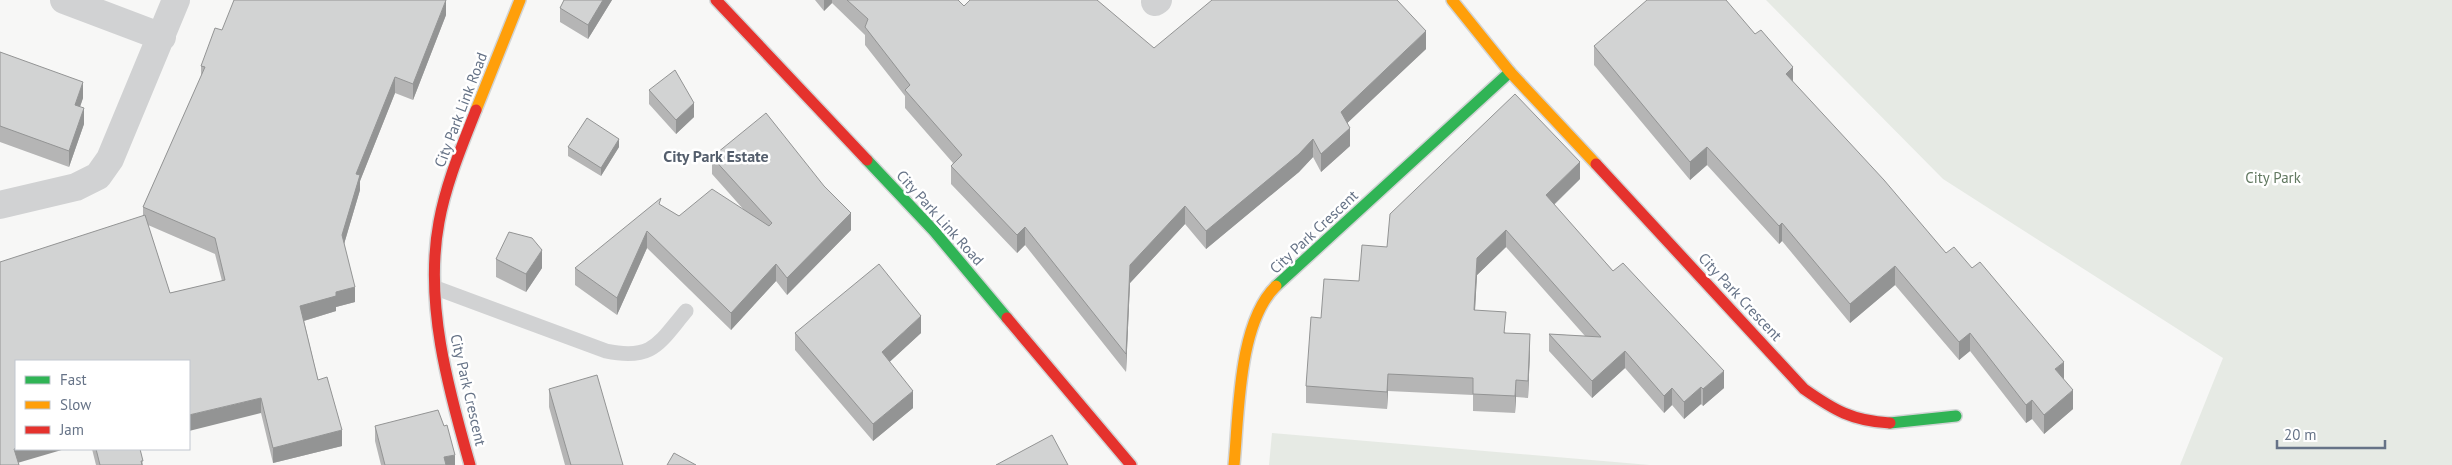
<svg xmlns="http://www.w3.org/2000/svg" width="2452" height="465" font-family="'PT Sans',sans-serif">
	<rect width="100%" height="100%" fill="#f7f7f6"/>
	<path fill="#e6eae4" d="M1766,0H2452V465H2180L2223,358L1943,179Z
		M1272,433L1650,465H1269Z"/>
	<g fill="none" stroke-linecap="round" stroke-linejoin="round">
		<g stroke="#d2d4d5" stroke-width="14">
			<path id="fast" d="M867,160L934,231L1007,318
				M1276,286L1510,72
				M1890,423L1956,416"/>
		</g>
		<g stroke="#d2d4d5" stroke-width="14">
			<path id="slow" d="M1452,0L1510,72L1596,164
				M476,110L520,0
				M1234,465C1239,413 1238,323 1276,286"/>
		</g>
		<g stroke="#d2d4d5" stroke-width="14">
			<path id="jam" d="M716,0L867,160
				M1596,164L1804,389C1834,410 1852,421 1890,423
				M1007,318L1131,465
				M470,465C448,388 424,302 439,222C446,183 462,146 476,110"/>
		</g>
		<path stroke="#d1d2d3" stroke-width="15" d="M436,288L606,351C653,361 659,343 686,311"/>
		<path stroke="#d1d2d3" stroke-width="28" d="M64,0L162,37
			M1155,2L1158,0
			M0,205L76,187L98,176L110,159L176,0"/>
		<use href="#fast" stroke="#30b455" stroke-width="11"/>
		<use href="#slow" stroke="#ff9f0a" stroke-width="11"/>
		<use href="#jam" stroke="#e5322d" stroke-width="11"/>
	</g>
	<path fill="#b5b5b5" fill-rule="evenodd" d="M564,0H612L588,39L560,22V8Z
		M815,0H958L964,6L1154,48L1426,49L1347,123L1350,146L1321,172L1313,157L1299,172L1206,249L1185,224L1130,283L1126,372L1025,245L1017,253L951,184V166L953,163L905,108V96L865,45V35L832,3L824,11Z
		M446,15L413,100L395,93L360,181V190L344,244L355,302L336,307V311L304,321L318,380L342,446L273,463L261,413L189,361L0,465L143,215V207L201,77V66L222,30ZM148,225L215,254L222,281L170,293Z
		M1594,46L1793,82L1946,253L2064,380L2073,409L2044,434L2032,419L2026,423L1970,351L1959,360L1895,285L1850,323L1782,241L1779,244L1707,165L1690,180L1594,65Z
		M0,52L83,98L80,107L84,124L69,167L0,142Z
		M649,90L694,117L676,134L649,104Z
		M568,147H619L601,176L568,156Z
		M712,157L851,230L787,295L776,281L731,330L647,248L617,315L575,285V268L661,206L679,216L744,210L712,174Z
		M1580,179L1554,205L1613,271L1724,388L1703,406L1701,404L1684,419L1672,405L1664,413L1625,368L1592,398L1549,351V334L1585,336L1506,247L1477,275L1475,310L1530,351L1528,398L1516,397L1515,413L1473,411V395L1388,391L1387,409L1306,403V386L1321,318L1359,281L1387,247Z
		M496,259L542,268L526,292L496,277Z
		M795,333H921L889,362L913,408L873,441L795,350Z
		M549,389L623,465H565L549,407Z
		M375,426L455,465H381L375,441Z
		M92,449H140L143,465H96Z"/>
	<path fill="#939494" d="M446,0V15L413,100V84Z
		M603,0H612L588,39V25Z
		M824,0H832V3L824,11Z
		M1426,31V49L1341,129V112Z
		M1793,67V86L1786,74Z
		M395,77V93L360,181V190L342,251V235L356,174Z
		M83,82V98L75,121V105Z
		M694,103V117L676,134V120Z
		M84,108V124L69,167V151Z
		M1350,128V146L1321,172V154Z
		M619,139V147L601,176V168Z
		M1313,139V157L1299,172L1206,249V231Z
		M1707,147V165L1690,180V162Z
		M1580,162V179L1546,212V195Z
		M1185,206V224L1130,283L1126,372V354L1130,265Z
		M851,213V230L787,295V278Z
		M1782,223V241L1779,244V226Z
		M1025,227V245L1017,253V235Z
		M1506,230V247L1477,275L1474,327V310L1477,258Z
		M647,231V248L617,315V298Z
		M542,250V268L526,292V274Z
		M776,264V281L731,330V313Z
		M1895,266V285L1850,323V304Z
		M355,287V302L336,307V311L300,322V306L336,292Z
		M921,316V333L882,369V352Z
		M1970,333V351L1959,360V342Z
		M1530,334V351L1528,398V381Z
		M1625,351V368L1592,398V381Z
		M2064,362V380L2055,369Z
		M1724,371V388L1703,406V389Z
		M1388,374V391L1387,409V392Z
		M1516,380V397L1515,413V396Z
		M1701,387V404L1684,419V402Z
		M1672,388V405L1664,413V396Z
		M2073,390V409L2044,434V415Z
		M913,391V408L873,441V424Z
		M261,398V413L189,431V415Z
		M2032,400V419L2026,423V405Z
		M342,430V446L273,463V448Z
		M16,448V449H65L14,464V449Z
		M455,455V465H444V457Z"/>
	<path fill="#d2d3d3" stroke="#939494" d="M234,0H446L413,84L395,77L356,174L360,175L342,235L355,287L336,292V296L300,306L318,380L327,377L342,430L273,448L261,398L189,415V361H16V448L14,449L19,465H0V262L145,215L170,293L225,280L215,238L143,207L205,67L201,66L215,28L222,30Z
		M564,0H603L588,25L560,8Z
		M847,0H958L964,6L970,0H1097L1154,48L1212,0H1397L1426,31L1341,112L1350,128L1321,154L1313,139L1299,154L1206,231L1185,206L1130,265L1126,354L1025,227L1017,235L951,166L962,155L905,90L910,85L865,27L868,19Z
		M1647,0H1726L1755,34L1761,30L1793,67L1786,74L1884,180L1946,253L1954,247L1972,268L1980,262L2064,362L2055,369L2073,390L2044,415L2032,400L2026,405L1970,333L1959,342L1895,266L1850,304L1782,223L1779,226L1707,147L1690,162L1594,46Z
		M0,52L83,82L75,105L84,108L69,151L0,126Z
		M675,70L694,103L676,120L649,90Z
		M1515,94L1580,162L1546,195L1613,271L1623,263L1724,371L1703,389L1701,387L1684,402L1672,388L1664,396L1625,351L1592,381L1549,334L1601,337L1506,230L1477,258L1474,310L1506,312L1504,333L1530,334L1528,381L1516,380L1515,396L1473,394V378L1388,374L1387,392L1306,386L1311,317L1321,318L1324,279L1359,281L1362,245L1387,247L1390,214Z
		M766,113L824,186L851,213L787,278L776,264L731,313L647,231L617,298L575,268L661,198L659,204L679,216L712,189L769,226L772,223L712,157Z
		M587,118L619,139L601,168L568,147Z
		M509,232L532,238L542,250L526,274L496,259Z
		M879,264L921,316L882,352L913,391L873,424L795,333Z
		M597,375L623,465H571L549,389Z
		M438,410L444,426L447,425L455,455L444,457L446,465H385L375,426Z
		M1052,435L1068,465H996Z
		M96,449H140L143,461H141L142,465H100Z
		M674,453L696,465H667Z"/>
	<g text-anchor="middle" stroke-width="5" stroke-linejoin="round" paint-order="stroke">
		<g font-size="15" fill="#667387" stroke="#fff">
			<text transform="translate(461 110) rotate(-69)" y="5">City Park Link Road</text>
			<text transform="translate(940 218) rotate(48)" y="5">City Park Link Road</text>
			<text transform="translate(1314 232) rotate(-43)" y="5">City Park Crescent</text>
			<text transform="translate(1740 297) rotate(47)" y="5">City Park Crescent</text>
			<text transform="translate(468 390) rotate(77)" y="5">City Park Crescent</text>
		</g>
		<g font-size="15" fill="#627961" stroke="#fff">
			<text x="2273" y="183">City Park</text>
		</g>
		<g font-size="16" font-weight="bold" fill="#545e6c" stroke="#fff">
			<text x="716" y="162">City Park Estate</text>
		</g>
	</g>
	<rect x="15" y="360" width="175" height="90" fill="#ffffff" stroke="#c2c7cf"/>
	<rect x="25" y="376" width="25" height="8" fill="#30b455" stroke="#c2c7cf"/>
	<text x="60" y="385" font-size="15" fill="#667387">Fast</text>
	<rect x="25" y="401" width="25" height="8" fill="#ff9f0a" stroke="#c2c7cf"/>
	<text x="60" y="410" font-size="15" fill="#667387">Slow</text>
	<rect x="25" y="426" width="25" height="8" fill="#e5322d" stroke="#c2c7cf"/>
	<text x="60" y="435" font-size="15" fill="#667387">Jam</text>
	<path d="M2277 440v8h108v-8" fill="none" stroke="#667387" stroke-width="2.5"/>
	<text x="2284" y="440" font-size="15" fill="#667387" stroke="#ffffff" stroke-width="4" paint-order="stroke">20 m</text>
</svg>
